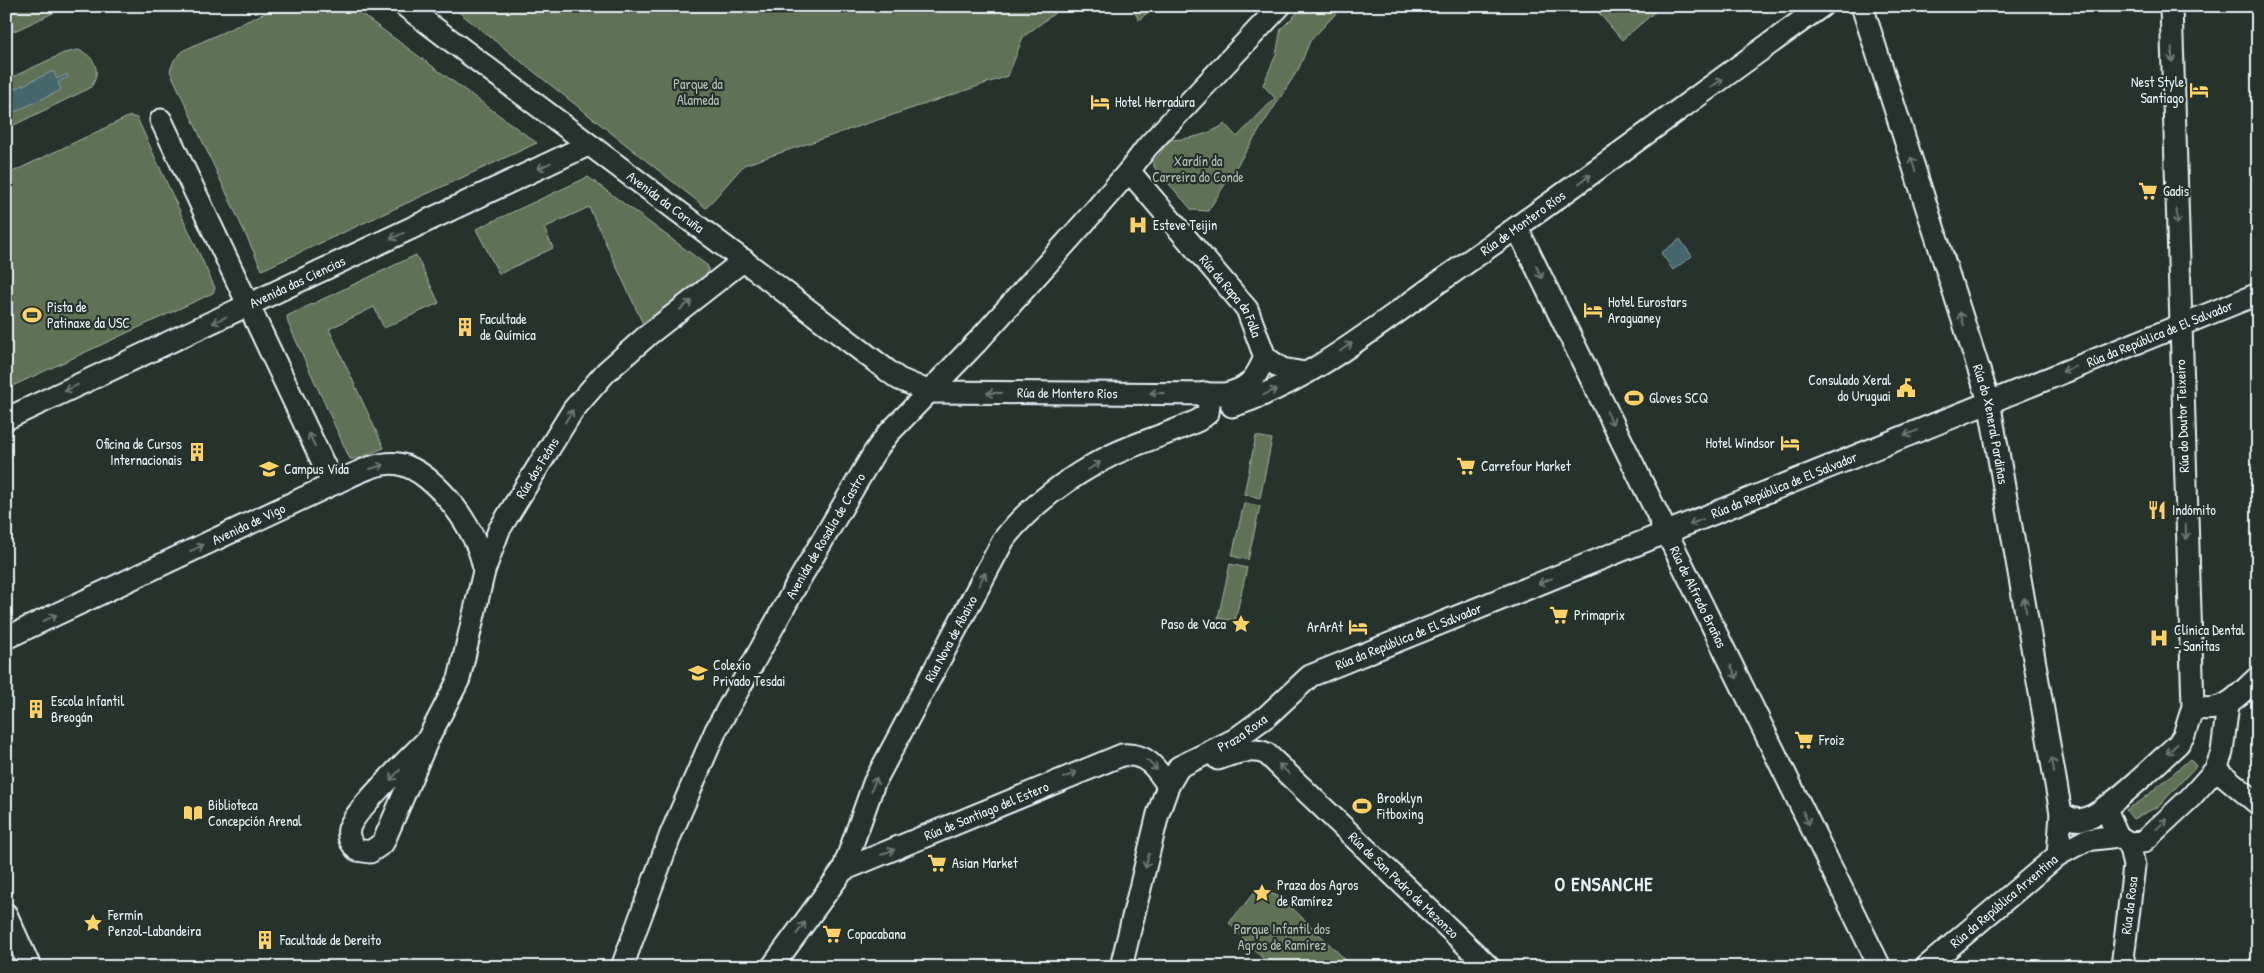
<svg xmlns="http://www.w3.org/2000/svg" width="2264" height="973" font-family="'Patrick Hand',sans-serif">
	<rect width="100%" height="100%" fill="#26332d"/>
	<filter id="ink" filterUnits="userSpaceOnUse"><feTurbulence type="fractalNoise" baseFrequency=".02" numOctaves="2"/><feDisplacementMap in="SourceGraphic" scale="10" xChannelSelector="R" yChannelSelector="G"/><feConvolveMatrix kernelMatrix="1 2 1 2 8 2 1 2 1" color-interpolation-filters="sRGB"/></filter>
	<g filter="url(#ink)">
		<path fill="#5f7255" stroke="#a4b2a6" d="M6,6H68L6,35Z
			M280,6H354L368,19L537,143L262,270L170,71L174,60L184,50Z
			M451,6H1064L1023,37L1008,76L744,165L706,208Z
			M1131,6H1155L1139,20Z
			M1304,6H1343L1310,41L1299,68L1208,211L1192,210L1154,167V161L1170,140C1190,139 1208,135 1225,124L1237,137L1275,98L1263,85L1276,55L1281,29Z
			M1593,6H1655L1657,10L1622,40Z
			M78,50C96,56 102,73 90,88L6,129V80L64,53Z
			M130,116L137,118L215,288L213,293L6,389V175Z
			M588,177L708,266V273L644,326L589,207L544,228L553,248L499,274L476,229Z
			M416,255L439,303L384,328L374,307L329,329L384,448L357,459H350L288,323L287,316Z
			M1256,436L1272,439L1260,498L1244,494Z
			M1244,503L1260,506L1248,560L1232,556Z
			M1230,564L1247,568L1235,621L1218,618Z
			M2190,759L2196,766L2159,806L2133,819L2126,810L2141,801Z
			M1257,889L1281,897L1353,967H1271L1229,923Z"/>
		<path fill="#44666b" stroke="#869ea3" d="M53,71L57,79L67,74L68,77L58,82L61,90L6,116V93Z
			M1680,239L1692,256L1673,270L1661,253Z"/>
		<g fill="none" stroke-linecap="round" stroke-linejoin="round">
			<g stroke="#e8f1f8" stroke-width="25">
				<g id="minor">
					<path id="s1" d="M405,6L760,273L888,371L899,379L930,392L1224,394C1248,390 1256,379 1265,357"/>
					<path id="s2" d="M1862,6L1989,401L2061,813L2058,855"/>
					<path d="M161,120L333,484"/>
					<path id="s3" d="M1129,171L1247,309L1265,357L1282,369L1305,373"/>
					<path id="s4" d="M1517,228L1880,967"/>
					<path id="s5" d="M1232,406C1310,382 1375,327 1442,280C1570,191 1695,97 1822,6"/>
					<path id="s6" d="M6,419L588,145"/>
					<path id="s7" d="M6,638L333,484C351,476 378,460 399,464C436,471 481,535 484,571"/>
					<path d="M2193,707C2225,715 2237,696 2258,677"/>
					<path id="s8" d="M428,739C412,756 353,811 349,829C347,838 352,844 357,850L370,852L383,843L428,739L459,679L484,571L499,530L573,410L606,372L648,335L744,260"/>
					<path id="s9" d="M1218,759C1234,753 1251,747 1267,754L1489,967"/>
					<path d="M2216,769L2258,804"/>
					<path d="M2105,807L2118,836L2129,843L2143,842L2191,797L2216,769L2222,752L2228,704"/>
					<path d="M2061,813C2067,817 2076,821 2083,819C2106,815 2159,761 2178,744L2184,735L2193,707L2171,6"/>
					<path id="s10" d="M843,870L1122,755C1146,753 1156,767 1168,786"/>
					<path d="M6,914L30,967"/>
					<path id="s11" d="M622,967L671,834L716,730L798,582L874,453L888,434L977,342L1083,224L1129,171L1147,147L1280,6"/>
					<path id="s12" d="M772,967L843,870L874,783L1004,539C1030,505 1072,475 1110,456C1138,442 1170,434 1199,420L1208,413L1209,405L1205,393"/>
					<path id="s13" d="M1121,967L1158,814L1168,786L1179,767L1234,740L1267,716L1310,676L2258,294"/>
					<path id="s14" d="M1926,967L2058,855L2086,840L2118,836"/>
					<path id="s15" d="M2122,967L2134,866L2129,843"/>
				</g>
			</g>
			<use href="#minor" stroke="#26332d" stroke-width="21"/>
		</g>
		<defs><path id="oneway-shaft" d="M-6 0H5M1.5-3L5.5 0L1.5 3" fill="none" stroke-width="1.6" stroke-linecap="round" stroke-linejoin="round" transform="scale(1.25)"/></defs>
		<g stroke="#6a7674">
			<use href="#oneway-shaft" transform="translate(2172 55) rotate(88)"/>
			<use href="#oneway-shaft" transform="translate(1717 83) rotate(-36)"/>
			<use href="#oneway-shaft" transform="translate(1913 164) rotate(-108)"/>
			<use href="#oneway-shaft" transform="translate(544 166) rotate(154)"/>
			<use href="#oneway-shaft" transform="translate(1585 179) rotate(-36)"/>
			<use href="#oneway-shaft" transform="translate(2177 217) rotate(88)"/>
			<use href="#oneway-shaft" transform="translate(397 236) rotate(155)"/>
			<use href="#oneway-shaft" transform="translate(1539 272) rotate(64)"/>
			<use href="#oneway-shaft" transform="translate(686 305) rotate(-38)"/>
			<use href="#oneway-shaft" transform="translate(1962 319) rotate(-108)"/>
			<use href="#oneway-shaft" transform="translate(219 320) rotate(155)"/>
			<use href="#oneway-shaft" transform="translate(1346 347) rotate(-35)"/>
			<use href="#oneway-shaft" transform="translate(2069 369) rotate(159)"/>
			<use href="#oneway-shaft" transform="translate(71 388) rotate(155)"/>
			<use href="#oneway-shaft" transform="translate(1270 392) rotate(-24)"/>
			<use href="#oneway-shaft" transform="translate(994 393) rotate(-180)"/>
			<use href="#oneway-shaft" transform="translate(1157 393) rotate(-180)"/>
			<use href="#oneway-shaft" transform="translate(569 416) rotate(-58)"/>
			<use href="#oneway-shaft" transform="translate(1610 418) rotate(64)"/>
			<use href="#oneway-shaft" transform="translate(1911 433) rotate(158)"/>
			<use href="#oneway-shaft" transform="translate(312 440) rotate(-115)"/>
			<use href="#oneway-shaft" transform="translate(1094 466) rotate(-32)"/>
			<use href="#oneway-shaft" transform="translate(377 467) rotate(-16)"/>
			<use href="#oneway-shaft" transform="translate(1696 522) rotate(158)"/>
			<use href="#oneway-shaft" transform="translate(2186 532) rotate(88)"/>
			<use href="#oneway-shaft" transform="translate(197 548) rotate(-25)"/>
			<use href="#oneway-shaft" transform="translate(982 579) rotate(-62)"/>
			<use href="#oneway-shaft" transform="translate(1545 581) rotate(159)"/>
			<use href="#oneway-shaft" transform="translate(2025 605) rotate(-100)"/>
			<use href="#oneway-shaft" transform="translate(50 618) rotate(-25)"/>
			<use href="#oneway-shaft" transform="translate(1734 672) rotate(64)"/>
			<use href="#oneway-shaft" transform="translate(2172 749) rotate(139)"/>
			<use href="#oneway-shaft" transform="translate(1152 765) rotate(43)"/>
			<use href="#oneway-shaft" transform="translate(2053 765) rotate(-100)"/>
			<use href="#oneway-shaft" transform="translate(1284 769) rotate(-137)"/>
			<use href="#oneway-shaft" transform="translate(395 775) rotate(133)"/>
			<use href="#oneway-shaft" transform="translate(1070 775) rotate(-23)"/>
			<use href="#oneway-shaft" transform="translate(874 784) rotate(-67)"/>
			<use href="#oneway-shaft" transform="translate(1806 818) rotate(64)"/>
			<use href="#oneway-shaft" transform="translate(2162 824) rotate(-43)"/>
			<use href="#oneway-shaft" transform="translate(888 852) rotate(-22)"/>
			<use href="#oneway-shaft" transform="translate(1147 861) rotate(104)"/>
			<use href="#oneway-shaft" transform="translate(801 928) rotate(-54)"/>
		</g>
	</g>
	<defs>
		<g id="hotel-bare" transform="scale(1.5)"><path d="M-6-4.5h1.5V1H6V5H4.5V3h-9V5H-6ZM-4 0a1.8 1.8 0 1 1 3.6 0ZM.5 0V-2.5h3Q6-2.5 6 0Z" fill="#ffd166" stroke="#26332d" stroke-width="2.5" paint-order="stroke"/></g>
		<g id="supermarket-bare" transform="scale(1.5)"><path d="M-6-5.5h2.5l.6 2H6L4.5 2H-2.5L-4.4-4H-6ZM-1.5 3.2a1.3 1.3 0 1 0 .1 0ZM3 3.2a1.3 1.3 0 1 0 .1 0Z" fill="#ffd166" stroke="#26332d" stroke-width="2.5" paint-order="stroke"/></g>
		<g id="hospital-bare" transform="scale(1.5)"><path d="M-5-5h3v3.5h4V-5h3V5h-3V1.5h-4V5h-3Z" fill="#ffd166" stroke="#26332d" stroke-width="2.5" paint-order="stroke"/></g>
		<g id="stadium-bare" transform="scale(1.5)"><path d="M0-5a6.5 5 0 1 0 0 10a6.5 5 0 1 0 0-10ZM-3.5-1.8h7v3.6h-7Z" fill="#ffd166" stroke="#26332d" stroke-width="2.5" paint-order="stroke"/></g>
		<g id="building-bare" transform="scale(1.5)"><path d="M-4-6H4V6H1V3H-1V6H-4ZM-2.5-4.3h1.7v1.8h-1.7ZM.8-4.3h1.7v1.8H.8ZM-2.5-1h1.7V.8h-1.7ZM.8-1h1.7V.8H.8Z" fill="#ffd166" stroke="#26332d" stroke-width="2.5" paint-order="stroke"/></g>
		<g id="civic-bare" transform="scale(1.5)"><path d="M-.6-6.5H3V-4.5H.6V-3L4-1V1h2V6H-6V1h2V-1L-.6-3ZM-1.2 2.5V6h2.4V2.5Z" fill="#ffd166" stroke="#26332d" stroke-width="2.5" paint-order="stroke"/></g>
		<g id="university-bare" transform="scale(1.5)"><path d="M0-5L7-2L0 1L-7-2ZM-4 1L0 2.5L4 1V4Q0 6-4 4Z" fill="#ffd166" stroke="#26332d" stroke-width="2.5" paint-order="stroke"/></g>
		<g id="restaurant-bare" transform="scale(1.5)"><path d="M-5-6h1v4h1v-4h1v4h1v-4h1v5L-1.5 .5V6h-2V.5L-5-1ZM5-6V6H3V1.5H1.5Q1.5-4 5-6Z" fill="#ffd166" stroke="#26332d" stroke-width="2.5" paint-order="stroke"/></g>
		<g id="sight-bare" transform="scale(1.5)"><path d="M0-6L1.8-2.2L6-1.7L2.9 1.2L3.7 5.4L0 3.3L-3.7 5.4L-2.9 1.2L-6-1.7L-1.8-2.2Z" fill="#ffd166" stroke="#26332d" stroke-width="2.5" paint-order="stroke"/></g>
		<g id="school-bare" transform="scale(1.5)"><path d="M0-5L7-2L0 1L-7-2ZM-4 1L0 2.5L4 1V4Q0 6-4 4Z" fill="#ffd166" stroke="#26332d" stroke-width="2.5" paint-order="stroke"/></g>
		<g id="library-bare" transform="scale(1.5)"><path d="M-6-4Q-3-5.5-.7-3.5V5Q-3 3-6 4ZM6-4Q3-5.5 .7-3.5V5Q3 3 6 4Z" fill="#ffd166" stroke="#26332d" stroke-width="2.5" paint-order="stroke"/></g>
	</defs>
	<g fill-rule="evenodd">
		<use href="#hotel-bare" x="2199" y="90"/>
		<use href="#hotel-bare" x="1100" y="102"/>
		<use href="#supermarket-bare" x="2148" y="191"/>
		<use href="#hospital-bare" x="1138" y="225"/>
		<use href="#hotel-bare" x="1593" y="310"/>
		<use href="#stadium-bare" x="32" y="315"/>
		<use href="#building-bare" x="465" y="327"/>
		<use href="#civic-bare" x="1906" y="388"/>
		<use href="#stadium-bare" x="1634" y="398"/>
		<use href="#hotel-bare" x="1790" y="443"/>
		<use href="#building-bare" x="197" y="452"/>
		<use href="#supermarket-bare" x="1466" y="466"/>
		<use href="#university-bare" x="269" y="469"/>
		<use href="#restaurant-bare" x="2157" y="510"/>
		<use href="#supermarket-bare" x="1559" y="615"/>
		<use href="#sight-bare" x="1241" y="624"/>
		<use href="#hotel-bare" x="1358" y="627"/>
		<use href="#hospital-bare" x="2159" y="638"/>
		<use href="#school-bare" x="698" y="673"/>
		<use href="#building-bare" x="36" y="709"/>
		<use href="#supermarket-bare" x="1804" y="740"/>
		<use href="#stadium-bare" x="1362" y="806"/>
		<use href="#library-bare" x="193" y="813"/>
		<use href="#supermarket-bare" x="937" y="863"/>
		<use href="#sight-bare" x="1262" y="893"/>
		<use href="#sight-bare" x="93" y="923"/>
		<use href="#supermarket-bare" x="832" y="934"/>
		<use href="#building-bare" x="265" y="940"/>
	</g>
	<g text-anchor="middle" stroke-width="4.5" stroke-linejoin="round" paint-order="stroke">
		<g font-size="14" fill="#e8f1f8" stroke="#26332d" text-anchor="start">
			<text x="2184" y="87" text-anchor="end">Nest Style<tspan x="2184" dy="16">Santiago</tspan></text>
			<text x="1115" y="107">Hotel Herradura</text>
			<text x="2163" y="196">Gadis</text>
			<text x="1153" y="230">Esteve Teijin</text>
			<text x="1608" y="307">Hotel Eurostars<tspan x="1608" dy="16">Araguaney</tspan></text>
			<text x="47" y="312">Pista de<tspan x="47" dy="16">Patinaxe da USC</tspan></text>
			<text x="480" y="324">Facultade<tspan x="480" dy="16">de Química</tspan></text>
			<text x="1891" y="385" text-anchor="end">Consulado Xeral<tspan x="1891" dy="16">do Uruguai</tspan></text>
			<text x="1649" y="403">Gloves SCQ</text>
			<text x="1775" y="448" text-anchor="end">Hotel Windsor</text>
			<text x="182" y="449" text-anchor="end">Oficina de Cursos<tspan x="182" dy="16">Internacionais</tspan></text>
			<text x="1481" y="471">Carrefour Market</text>
			<text x="284" y="474">Campus Vida</text>
			<text x="2172" y="515">Indómito</text>
			<text x="1574" y="620">Primaprix</text>
			<text x="1226" y="629" text-anchor="end">Paso de Vaca</text>
			<text x="1343" y="632" text-anchor="end">ArArAt</text>
			<text x="2174" y="635">Clínica Dental<tspan x="2174" dy="16">- Sanitas</tspan></text>
			<text x="713" y="670">Colexio<tspan x="713" dy="16">Privado Tesdai</tspan></text>
			<text x="51" y="706">Escola Infantil<tspan x="51" dy="16">Breogán</tspan></text>
			<text x="1819" y="745">Froiz</text>
			<text x="1377" y="803">Brooklyn<tspan x="1377" dy="16">Fitboxing</tspan></text>
			<text x="208" y="810">Biblioteca<tspan x="208" dy="16">Concepción Arenal</tspan></text>
			<text x="952" y="868">Asian Market</text>
			<text x="1277" y="890">Praza dos Agros<tspan x="1277" dy="16">de Ramírez</tspan></text>
			<text x="108" y="920">Fermín<tspan x="108" dy="16">Penzol-Labandeira</tspan></text>
			<text x="847" y="939">Copacabana</text>
			<text x="280" y="945">Facultade de Dereito</text>
		</g>
		<g font-size="14" fill="#b1beb7" stroke="#26332d">
			<text x="698" y="89">Parque da<tspan x="698" dy="16">Alameda</tspan></text>
			<text x="1198" y="166">Xardín da<tspan x="1198" dy="16">Carreira do Conde</tspan></text>
			<text x="1282" y="934">Parque Infantil dos<tspan x="1282" dy="16">Agros de Ramírez</tspan></text>
		</g>
		<g font-size="14" fill="#e8f1f8" stroke="#26332d">
			<text dy="5" stroke="none"><textPath href="#s1" startOffset="326">Avenida da Coruña</textPath></text>
			<text dy="5" stroke="none"><textPath href="#s5" startOffset="345">Rúa de Montero Ríos</textPath></text>
			<text dy="5" stroke="none"><textPath href="#s6" startOffset="322">Avenida das Ciencias</textPath></text>
			<text dy="5" stroke="none"><textPath href="#s3" startOffset="162">Rúa da Rapa da Folla</textPath></text>
			<text dy="5" stroke="none"><textPath href="#s13" startOffset="1286">Rúa da República de El Salvador</textPath></text>
			<text dy="5" stroke="none"><textPath href="#s1" startOffset="790">Rúa de Montero Ríos</textPath></text>
			<text transform="translate(2182 416) rotate(-92)" y="5">Rúa do Doutor Teixeiro</text>
			<text dy="5" stroke="none"><textPath href="#s2" startOffset="438">Rúa do Xeneral Pardiñas</textPath></text>
			<text dy="5" stroke="none"><textPath href="#s8" startOffset="581">Rúa dos Feáns</textPath></text>
			<text dy="5" stroke="none"><textPath href="#s13" startOffset="881">Rúa da República de El Salvador</textPath></text>
			<text dy="5" stroke="none"><textPath href="#s7" startOffset="268">Avenida de Vigo</textPath></text>
			<text dy="5" stroke="none"><textPath href="#s11" startOffset="478">Avenida de Rosalía de Castro</textPath></text>
			<text dy="5" stroke="none"><textPath href="#s4" startOffset="411">Rúa de Alfredo Brañas</textPath></text>
			<text dy="5" stroke="none"><textPath href="#s13" startOffset="476">Rúa da República de El Salvador</textPath></text>
			<text dy="5" stroke="none"><textPath href="#s12" startOffset="376">Rúa Nova de Abaixo</textPath></text>
			<text dy="5" stroke="none"><textPath href="#s13" startOffset="281">Praza Roxa</textPath></text>
			<text dy="5" stroke="none"><textPath href="#s10" startOffset="155">Rúa de Santiago del Estero</textPath></text>
			<text dy="5" stroke="none"><textPath href="#s9" startOffset="240">Rúa de San Pedro de Mezonzo</textPath></text>
			<text dy="5" stroke="none"><textPath href="#s14" startOffset="102">Rúa da República Arxentina</textPath></text>
			<text dy="5" stroke="none"><textPath href="#s15" startOffset="62">Rúa da Rosa</textPath></text>
		</g>
		<g font-size="19" font-weight="bold" letter-spacing="1" fill="#e8f1f8" stroke="#26332d">
			<text x="1604" y="891">O ENSANCHE</text>
		</g>
	</g>
	<rect width="2264" height="973" fill="none" stroke="#26332d" stroke-width="25"/>
	<rect x="12" y="12" width="2239" height="948" fill="none" stroke="#e8f1f8" stroke-width="2" filter="url(#ink)"/>
</svg>
